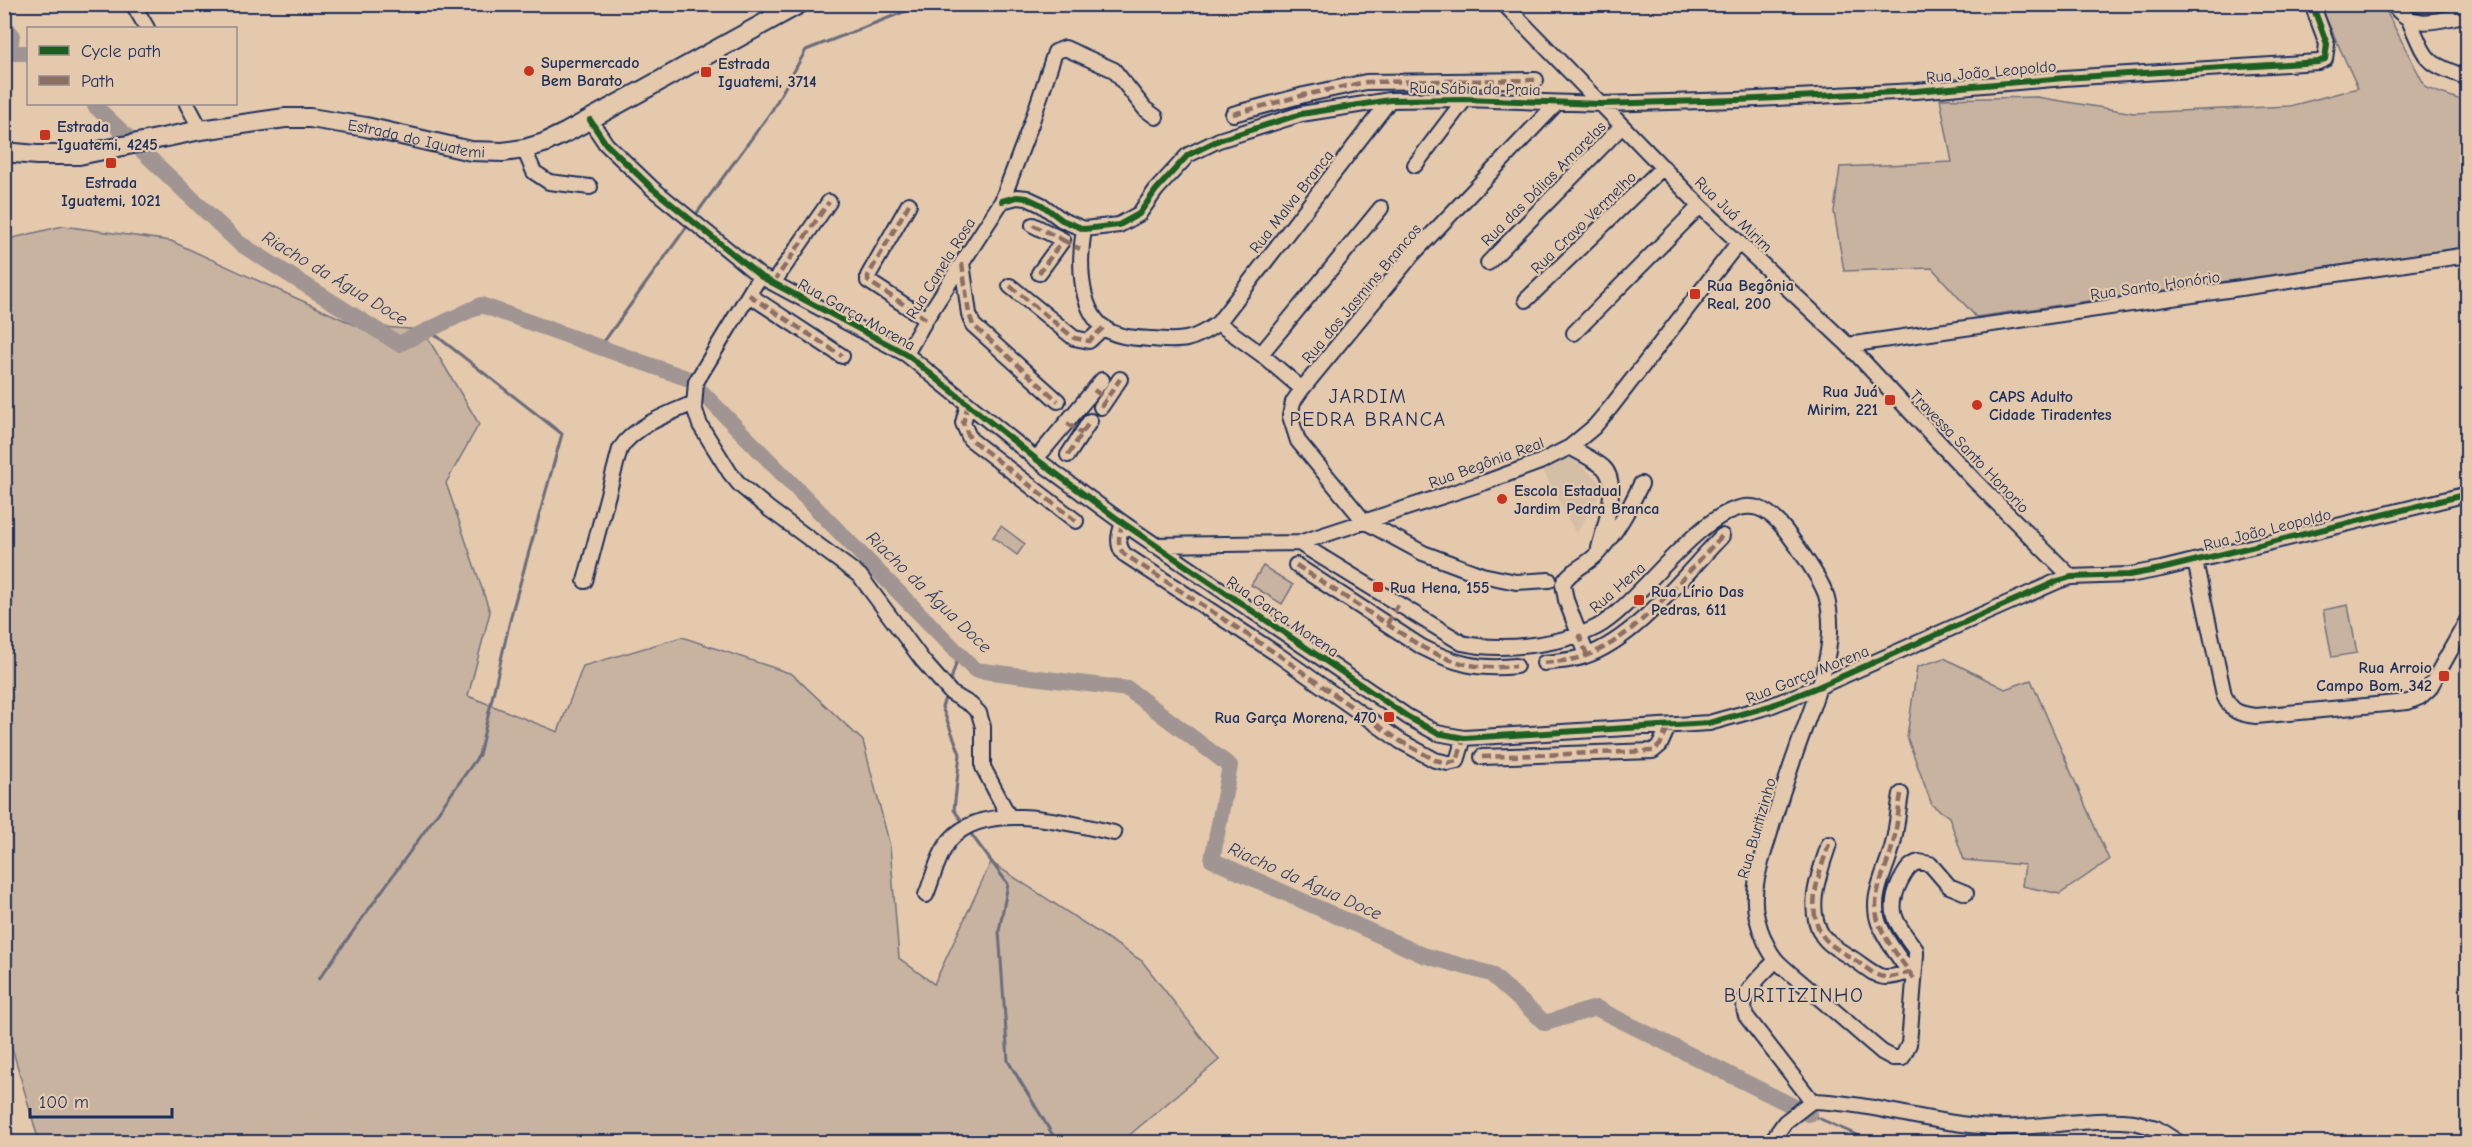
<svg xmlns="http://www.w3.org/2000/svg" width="2472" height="1147" font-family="'Comic Neue',sans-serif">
	<rect width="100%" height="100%" fill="#e4c9ac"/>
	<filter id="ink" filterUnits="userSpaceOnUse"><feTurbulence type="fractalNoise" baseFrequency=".0167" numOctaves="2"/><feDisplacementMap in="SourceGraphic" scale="12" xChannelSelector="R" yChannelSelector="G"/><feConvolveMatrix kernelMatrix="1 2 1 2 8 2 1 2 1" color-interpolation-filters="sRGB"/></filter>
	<g filter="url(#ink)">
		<path fill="#d5bea6" d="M1570,456L1600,482L1598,497L1576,534L1543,470Z"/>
		<path fill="#c7b3a0" stroke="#71717f" stroke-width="1.5" d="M2320,5H2383L2426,88L2467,102V247L1976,317L1932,268L1844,271L1834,212L1840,167L1952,162L1940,99L2037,97L2134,113L2290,106L2358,88Z
			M63,226L171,241L355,325L423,330L479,424L446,483L490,612L468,696L558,732L583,666L682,637L792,674L863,741L890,846L899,958L934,984L991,862L1142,961L1219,1060L1121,1142H39L13,1051L4,1039V240Z
			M1001,526L1025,544L1017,555L993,537Z
			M1263,566L1293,585L1282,604L1251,585Z
			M2348,605L2357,653L2332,657L2323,610Z
			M1944,658L2005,689L2031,680L2109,860L2060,894L2022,886L2025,865L1964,860L1949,817L1932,805L1907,737L1917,667Z"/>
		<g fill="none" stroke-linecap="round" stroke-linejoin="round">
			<path stroke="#6b6c7d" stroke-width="3" d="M694,217L771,112L806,50L924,4
				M600,347L688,225
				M949,686L959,654
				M946,695L942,707L960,754L954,810L965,825
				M968,830L1008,884L999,931L1008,1061L1057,1142
				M319,979L479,755L512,612L562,434L429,330
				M1809,1114L1873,1142"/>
			<path stroke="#a09592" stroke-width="16" d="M4,25L12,35L9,53H28
				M95,104V106L239,243L399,344L481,305L689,379L975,670L1128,689L1230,766L1212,860L1423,955L1491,974L1545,1023L1596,1008L1809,1114"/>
			<g stroke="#1b2f5e" stroke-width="18">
				<path id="minor" d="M133,4L147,28
					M1504,4L1700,206L1848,345L1975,481L2071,577
					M2393,4C2412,32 2439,20 2468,14
					M2409,20C2428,62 2423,62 2468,78
					M187,104L201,130
					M1233,114L1304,95L1366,82L1536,80
					M590,120L606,144L653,189L760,276L906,354L1036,459L1123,523L1408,717L1437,733L1464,738L1709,723L1770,706L1818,687L2058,581L2071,577L2129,575L2161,569L2468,494
					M524,149L534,172L549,182L590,187
					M1415,165L1465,99
					M1002,201L1017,197L1027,198L1042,205L1062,220L1084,229L1119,225L1139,214L1156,190L1188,155L1219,140L1301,114L1390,100L1465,99L1601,104L1737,100L1916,91L2064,78L2318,62L2325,59L2327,44L2312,4
					M909,204L868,276V281L926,319
					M1033,225L1063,240L1039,273
					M1084,229C1079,258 1078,306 1103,327C1116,338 1137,338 1152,339C1182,342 1193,341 1218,323L1390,100
					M962,263L969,314L973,325L1058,401
					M1488,263L1622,126
					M760,276L696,382L694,407L700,425L730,473L740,485L769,509L860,576L923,661L951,693L971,705L979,713L983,727V767L1009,817
					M773,283L829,202
					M1010,286L1074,338L1089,341L1104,327
					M749,295L842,356
					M1526,300L1663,167
					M1218,323L1261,354L1302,389
					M1574,333L1700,206
					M1848,345L2468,255
					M906,354L926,319L1002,201L1031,124L1055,52L1065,48L1114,70L1145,109L1156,117
					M1261,354L1381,208
					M968,404L963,423L970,439L1076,521
					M1101,407L1120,379
					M1570,447C1580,453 1593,459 1603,467C1621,483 1604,528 1599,548
					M1068,455L1090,421
					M1036,459L1102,380
					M1123,523C1119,533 1116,545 1124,554L1277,654L1400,741L1435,760L1448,763L1457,761L1464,738
					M1299,543L1462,643C1500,652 1562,645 1597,627C1640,605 1710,493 1758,508C1776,514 1788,534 1799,549C1809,564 1820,578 1826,595C1841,647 1812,704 1796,752C1786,780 1777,808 1769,836C1761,862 1750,891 1757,918C1760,931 1768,952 1778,962C1788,972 1800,981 1811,991C1835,1011 1858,1032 1882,1052L1893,1058H1902L1909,1044L1916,956V950C1898,925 1885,914 1900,882C1905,873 1909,864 1919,862L1930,864L1949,886L1966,893
					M1153,545L1299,543L1486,482L1540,462L1570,447L1594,427L1611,407L1738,243
					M2195,561L2224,695C2231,712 2239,714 2256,716L2408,702L2420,697L2429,689L2468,619
					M1296,565L1422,647C1455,664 1478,670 1516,666
					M1549,580L1516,582L1482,575L1423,553L1364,521L1298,441L1290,416L1293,402L1302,389L1412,255L1557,103
					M585,581L620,449C634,426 670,413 694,403
					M1587,655L1566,600L1563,584C1569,570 1588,565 1598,553C1617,532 1629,509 1641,484
					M1544,663C1558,661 1572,661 1585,656C1636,639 1684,575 1722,536
					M1482,757L1653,751L1660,745L1668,727
					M1901,794C1898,811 1897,828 1893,844C1886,873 1867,899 1881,928C1889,946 1903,962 1914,979
					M1829,844C1820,872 1805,907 1822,935C1829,946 1844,953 1855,960C1879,977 1880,982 1909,972
					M926,895C933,878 938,855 950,840C985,799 1070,823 1114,833
					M1776,960C1762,976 1737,993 1746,1016L1812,1101
					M4,1137L5,1142
					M1771,1142L1785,1122L1812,1101C1875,1103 1934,1125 1995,1127C2041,1129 2088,1117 2134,1122L2156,1128L2178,1142"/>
			</g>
			<g stroke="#1b2f5e" stroke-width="22">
				<g id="major">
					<path id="s1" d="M4,152L37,155H79L201,130L285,118H310L366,127L471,151L503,152L524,149L544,143L567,132L799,4"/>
				</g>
			</g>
			<use href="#minor" stroke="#e4c9ac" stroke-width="14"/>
			<use href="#major" stroke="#e4c9ac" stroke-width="18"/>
			<path stroke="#8d6e63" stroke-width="4.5" stroke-dasharray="9 4.5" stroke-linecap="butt" d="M1233,114L1304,95L1366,82L1536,80
				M909,204L868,276V281L926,319
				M1033,225L1063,240L1039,273
				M1063,240L1080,249
				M962,263L969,314L973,325L1058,401
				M773,283L829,202
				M1010,286L1074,338L1089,341L1104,327
				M749,295L842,356
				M1094,390L1106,399
				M968,404L963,423L970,439L1076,521
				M1101,407L1120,379
				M1067,423L1082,434
				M1068,455L1090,421
				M1123,523C1119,533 1116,545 1124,554L1277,654L1400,741L1435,760L1448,763L1457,761L1464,738
				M1296,565L1422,647C1455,664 1478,670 1516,666
				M1387,624L1398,605
				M1579,634L1587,655
				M1544,663C1558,661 1572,661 1585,656C1636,639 1684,575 1722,536
				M1482,757L1653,751L1660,745L1668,727
				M1901,794C1898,811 1897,828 1893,844C1886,873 1867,899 1881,928C1889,946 1903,962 1914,979
				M1829,844C1820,872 1805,907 1822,935C1829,946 1844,953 1855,960C1879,977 1880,982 1909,972"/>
			<g stroke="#e4c9ac" stroke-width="10">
				<path id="cycleway" d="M590,120L606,144L653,189L760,276L906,354L1036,459L1123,523L1408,717L1437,733L1464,738L1709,723L1770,706L1818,687L2058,581L2071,577L2129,575L2161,569L2468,494
					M1002,201L1017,197L1027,198L1042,205L1062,220L1084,229L1119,225L1139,214L1156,190L1188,155L1219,140L1301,114L1390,100L1465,99L1601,104L1737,100L1916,91L2064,78L2318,62L2325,59L2327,44L2312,4"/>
			</g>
			<use href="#cycleway" stroke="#1b5e20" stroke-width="6"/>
		</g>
	</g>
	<g fill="#c8321e" stroke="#e4c9ac" stroke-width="2">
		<circle cx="529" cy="71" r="6"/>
		<rect x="700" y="66" width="12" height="12" rx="3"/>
		<rect x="39" y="129" width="12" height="12" rx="3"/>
		<rect x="105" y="157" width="12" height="12" rx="3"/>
		<rect x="1689" y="288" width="12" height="12" rx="3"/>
		<rect x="1884" y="394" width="12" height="12" rx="3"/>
		<circle cx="1977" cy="405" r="6"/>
		<circle cx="1502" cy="499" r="6"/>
		<rect x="1372" y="581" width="12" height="12" rx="3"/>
		<rect x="1633" y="594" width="12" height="12" rx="3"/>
		<rect x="2438" y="670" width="12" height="12" rx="3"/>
		<rect x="1383" y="711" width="12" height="12" rx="3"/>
	</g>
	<g text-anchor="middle" stroke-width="4.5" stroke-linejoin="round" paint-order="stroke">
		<g font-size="16" font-weight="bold" fill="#1b2f5e" stroke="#e4c9ac" text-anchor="start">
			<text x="541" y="68">Supermercado<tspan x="541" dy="18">Bem Barato</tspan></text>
			<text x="718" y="69">Estrada<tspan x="718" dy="18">Iguatemi, 3714</tspan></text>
			<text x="57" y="132">Estrada<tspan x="57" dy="18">Iguatemi, 4245</tspan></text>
			<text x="111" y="188" text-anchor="middle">Estrada<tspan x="111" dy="18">Iguatemi, 1021</tspan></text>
			<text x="1707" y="291">Rua Begônia<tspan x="1707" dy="18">Real, 200</tspan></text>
			<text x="1878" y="397" text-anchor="end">Rua Juá<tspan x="1878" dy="18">Mirim, 221</tspan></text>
			<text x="1989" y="402">CAPS Adulto<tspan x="1989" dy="18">Cidade Tiradentes</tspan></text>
			<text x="1514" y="496">Escola Estadual<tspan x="1514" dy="18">Jardim Pedra Branca</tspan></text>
			<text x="1390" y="593">Rua Hena, 155</text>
			<text x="1651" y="597">Rua Lírio Das<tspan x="1651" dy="18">Pedras, 611</tspan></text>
			<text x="2432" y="673" text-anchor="end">Rua Arroio<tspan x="2432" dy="18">Campo Bom, 342</tspan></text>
			<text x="1377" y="723" text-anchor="end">Rua Garça Morena, 470</text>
		</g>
		<g font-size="16" fill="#1b2f5e" stroke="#e4c9ac">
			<text transform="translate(1991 71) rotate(-5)" y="6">Rua João Leopoldo</text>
			<text transform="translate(1475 88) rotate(1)" y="6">Rua Sábia da Praia</text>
			<text dy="6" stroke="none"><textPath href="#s1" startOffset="418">Estrada do Iguatemi</textPath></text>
			<text transform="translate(1543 183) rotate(-45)" y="6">Rua das Dálias Amarelas</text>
			<text transform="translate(1291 201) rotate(-52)" y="6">Rua Malva Branca</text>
			<text transform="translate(1734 214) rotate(44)" y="6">Rua Juá Mirim</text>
			<text transform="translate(1583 222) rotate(-44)" y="6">Rua Cravo Vermelho</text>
			<text transform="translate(940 268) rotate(-58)" y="6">Rua Canela Rosa</text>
			<text transform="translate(2155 285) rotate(-8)" y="6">Rua Santo Honório</text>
			<text transform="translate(1361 293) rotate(-50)" y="6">Rua dos Jasmins Brancos</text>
			<text transform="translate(857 314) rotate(29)" y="6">Rua Garça Morena</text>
			<text transform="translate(1970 451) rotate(46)" y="6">Travessa Santo Honorio</text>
			<text transform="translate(1486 462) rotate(-20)" y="6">Rua Begônia Real</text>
			<text transform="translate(2267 529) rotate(-14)" y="6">Rua João Leopoldo</text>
			<text transform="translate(1617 587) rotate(-41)" y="6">Rua Hena</text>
			<text transform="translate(1283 616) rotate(34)" y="6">Rua Garça Morena</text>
			<text transform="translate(1807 674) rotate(-22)" y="6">Rua Garça Morena</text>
			<text transform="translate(1756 828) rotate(-74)" y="6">Rua Buritizinho</text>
		</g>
		<g font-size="18" font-style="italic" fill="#2f3e66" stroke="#e4c9ac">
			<text transform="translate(335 278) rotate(31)" y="6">Riacho da Água Doce</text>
			<text transform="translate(929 592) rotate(44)" y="6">Riacho da Água Doce</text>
			<text transform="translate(1305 881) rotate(24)" y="6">Riacho da Água Doce</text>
		</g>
		<g font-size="20" letter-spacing="1.5" fill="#1b2f5e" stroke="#e4c9ac">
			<text x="1368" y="403">JARDIM<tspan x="1368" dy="23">PEDRA BRANCA</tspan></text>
			<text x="1794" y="1002">BURITIZINHO</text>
		</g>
	</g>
	<rect width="2472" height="1147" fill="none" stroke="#e4c9ac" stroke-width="24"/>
	<rect x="12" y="12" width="2448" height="1123" fill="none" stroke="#1b2f5e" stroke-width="2" filter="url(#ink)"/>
	<rect x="27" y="27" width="210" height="78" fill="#e4c9ac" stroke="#948b8d" stroke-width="1.5"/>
	<rect x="39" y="46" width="30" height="9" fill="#1b5e20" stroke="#948b8d" stroke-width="1.5"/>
	<text x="81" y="57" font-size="18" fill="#1b2f5e">Cycle path</text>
	<rect x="39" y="76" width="30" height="9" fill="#8d6e63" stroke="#948b8d" stroke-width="1.5"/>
	<text x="81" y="87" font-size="18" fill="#1b2f5e">Path</text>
	<path d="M30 1108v9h142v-9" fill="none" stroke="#1b2f5e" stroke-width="3"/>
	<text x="39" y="1108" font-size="18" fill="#1b2f5e" stroke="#e4c9ac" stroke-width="4.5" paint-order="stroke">100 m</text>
</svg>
